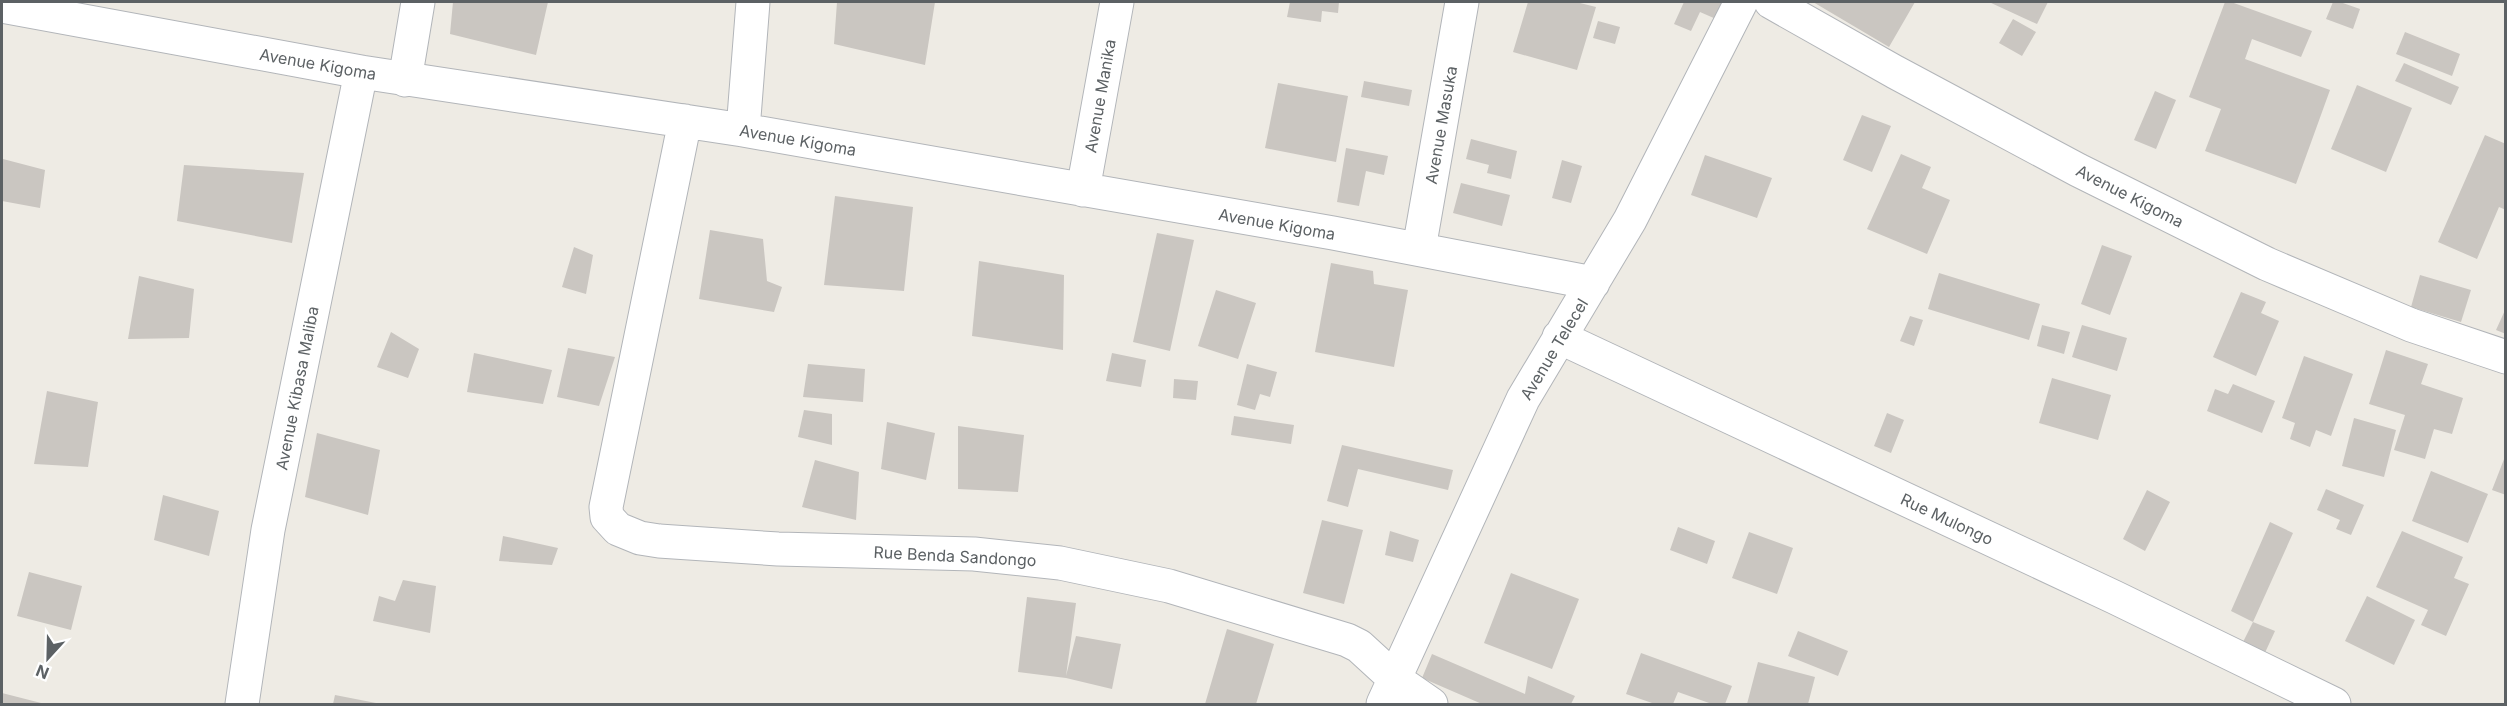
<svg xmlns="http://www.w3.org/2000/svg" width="2507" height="706" font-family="Inter,sans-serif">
	<rect width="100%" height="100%" fill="#eeebe4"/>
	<path fill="#cac6c1" d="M453,2H548L536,55L450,34Z
		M837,2H935L925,65L834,44Z
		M1290,2H1339L1338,13L1322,11L1321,22L1287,17Z
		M1528,2H1576L1596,7L1577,70L1513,52Z
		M1684,2H1724L1716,19L1700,12L1691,31L1674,24Z
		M1813,2L1874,3L1915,2L1889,47Z
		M1989,2H2048L2037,24Z
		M2225,2H2231L2312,31L2301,57L2252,39L2245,59L2330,90L2296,184L2205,151L2221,109L2189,97Z
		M2333,2H2340L2360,9L2353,29L2326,19Z
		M2013,19L2036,32L2022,56L1999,43Z
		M1598,21L1620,27L1615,44L1593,38Z
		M2405,32L2460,54L2452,76L2396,54Z
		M2404,63L2459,87L2451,105L2395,81Z
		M1364,81L1412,90L1409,106L1361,97Z
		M1278,83L1348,96L1336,162L1265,148Z
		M2357,85L2412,108L2386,172L2331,149Z
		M2155,91L2176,100L2156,149L2134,140Z
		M1862,115L1891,126L1872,172L1843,160Z
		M2485,135L2506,144V210L2499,207L2477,259L2438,242Z
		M1471,139L1517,151L1511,179L1487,173L1489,165L1466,159Z
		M1346,148L1388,156L1384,175L1366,171L1359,206L1337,202Z
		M1901,154L1931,167L1922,188L1950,200L1927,254L1867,229Z
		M1705,155L1772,178L1757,218L1691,195Z
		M3,159L45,170L40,208L2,201Z
		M1562,160L1582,166L1571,203L1552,198Z
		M184,165L304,173L292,243L177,221Z
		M1461,183L1510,195L1502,226L1453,213Z
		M835,196L913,207L904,291L824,285Z
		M710,230L763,239L767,281L782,287L774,312L699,299Z
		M1157,233L1194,240L1170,351L1133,342Z
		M2102,245L2132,256L2110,315L2081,304Z
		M574,247L593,255L586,294L562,287Z
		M979,261L1064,275L1063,350L972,336Z
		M1331,263L1373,271L1374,284L1408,290L1394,367L1315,352Z
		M1939,273L2040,304L2029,340L1928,309Z
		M2420,275L2471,290L2461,322L2411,307Z
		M139,276L194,289L189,338L128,339Z
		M1216,290L1256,303L1238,359L1198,346Z
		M2241,292L2266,302L2261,313L2279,321L2256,376L2213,357Z
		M2506,308V334L2496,330Z
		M1910,316L1923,320L1914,346L1900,341Z
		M2042,325L2070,332L2064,354L2037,346Z
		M2082,325L2127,338L2117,371L2072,357Z
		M391,332L419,349L408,378L377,367Z
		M568,348L615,357L599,406L557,397Z
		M2386,350L2428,364L2421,384L2463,398L2452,434L2434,429L2425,459L2394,450L2405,415L2369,404Z
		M474,353L552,370L543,404L467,392Z
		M1112,353L1146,360L1141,387L1106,381Z
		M2304,356L2353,374L2331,436L2316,430L2310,447L2290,439L2295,423L2282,418Z
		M808,364L865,369L863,402L803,397Z
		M1247,364L1277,372L1270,397L1260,394L1255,410L1237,405Z
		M2052,378L2111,395L2098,440L2039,423Z
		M1174,379L1198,381L1196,400L1173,398Z
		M2233,384L2275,401L2262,433L2207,411L2215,389L2228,394Z
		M47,391L98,402L88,467L34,464Z
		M804,410L832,414V445L798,437Z
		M1887,413L1904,420L1891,453L1874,446Z
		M1234,416L1294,425L1291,444L1231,435Z
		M2354,418L2396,430L2384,477L2342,466Z
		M887,422L935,433L926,480L881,469Z
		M958,426L1024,435L1018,492L958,489Z
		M317,433L380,450L368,515L305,497Z
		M1342,445L1453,470L1448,490L1358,469L1348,507L1327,501Z
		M2506,454V495L2492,490Z
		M815,460L859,472L856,520L802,507Z
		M2431,471L2488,494L2468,543L2412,521Z
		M2326,489L2364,505L2351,535L2336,529L2340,520L2317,510Z
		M2147,490L2170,502L2145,551L2123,539Z
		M163,495L219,511L209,556L154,540Z
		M1322,520L1363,530L1344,604L1303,593Z
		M2270,522L2293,533L2253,622L2231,611Z
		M1678,527L1715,541L1707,564L1670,550Z
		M1390,531L1419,540L1413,562L1385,555Z
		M2402,531L2463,557L2454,578L2469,584L2446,636L2421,625L2428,610L2376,587Z
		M1749,532L1793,548L1777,594L1732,578Z
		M503,536L558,548L552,565L499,561Z
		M29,572L82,586L71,630L17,616Z
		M1511,573L1579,599L1552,669L1484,643Z
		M403,580L436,586L430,633L373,621L379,596L395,601Z
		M2367,596L2415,620L2394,665L2345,641Z
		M1027,597L1076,603L1066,676L1076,636L1121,644L1112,689L1066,678L1018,672Z
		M2253,622L2275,631L2263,657L2241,646Z
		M1227,629L1274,644L1256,704H1205Z
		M1798,631L1848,651L1838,676L1788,656Z
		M1641,653L1732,686L1725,704H1712L1678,692L1673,704H1655L1626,694Z
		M1432,654L1525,694L1528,676L1575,696L1571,704H1482L1422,678Z
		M1758,662L1815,677L1808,704H1747Z
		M2,693L45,704H2Z
		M335,695L376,703V704H333Z"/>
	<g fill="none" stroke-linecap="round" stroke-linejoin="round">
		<g stroke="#b2b5b9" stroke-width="35">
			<path id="minor" d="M1771,2L1895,72L2078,170L2267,264L2411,325L2506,357
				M2,6L361,72L743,130L1333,233L1593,283
				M405,80L418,2
				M685,121L606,507L607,517L618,529L640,538L659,541L778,549L974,554L1060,563L1169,586L1347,640L1359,646L1395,679L1431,704
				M743,130L753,2
				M1083,190L1117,2
				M1419,249L1462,2
				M1559,337L2114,597L2334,704
				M242,704L268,530L361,72
				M1383,704L1523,399L1630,220L1741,2"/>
		</g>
		<use href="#minor" stroke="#fff" stroke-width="33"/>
	</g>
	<g text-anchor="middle" stroke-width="6" stroke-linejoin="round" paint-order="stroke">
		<g font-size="16" fill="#5c6164" stroke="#fff">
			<text transform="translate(318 64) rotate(10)" y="6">Avenue Kigoma</text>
			<text transform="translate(1100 96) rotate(-80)" y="6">Avenue Manika</text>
			<text transform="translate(1441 125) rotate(-80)" y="6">Avenue Masuka</text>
			<text transform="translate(798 140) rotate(10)" y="6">Avenue Kigoma</text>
			<text transform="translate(2130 196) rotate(27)" y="6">Avenue Kigoma</text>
			<text transform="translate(1277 224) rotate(10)" y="6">Avenue Kigoma</text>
			<text transform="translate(1554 349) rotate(-59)" y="6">Avenue Telecel</text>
			<text transform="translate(297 388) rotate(-79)" y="6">Avenue Kibasa Maliba</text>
			<text transform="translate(1947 519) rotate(25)" y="6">Rue Mulongo</text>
			<text transform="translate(955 556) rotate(3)" y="6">Rue Benda Sandongo</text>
		</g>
	</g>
	<rect width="2507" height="706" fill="none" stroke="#5c6164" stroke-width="6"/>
	<g transform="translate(48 658) rotate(202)" stroke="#ffffff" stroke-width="4.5" paint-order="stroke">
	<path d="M0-4.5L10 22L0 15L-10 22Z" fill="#5c6164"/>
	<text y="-9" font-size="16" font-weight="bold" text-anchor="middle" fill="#5c6164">N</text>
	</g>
</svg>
